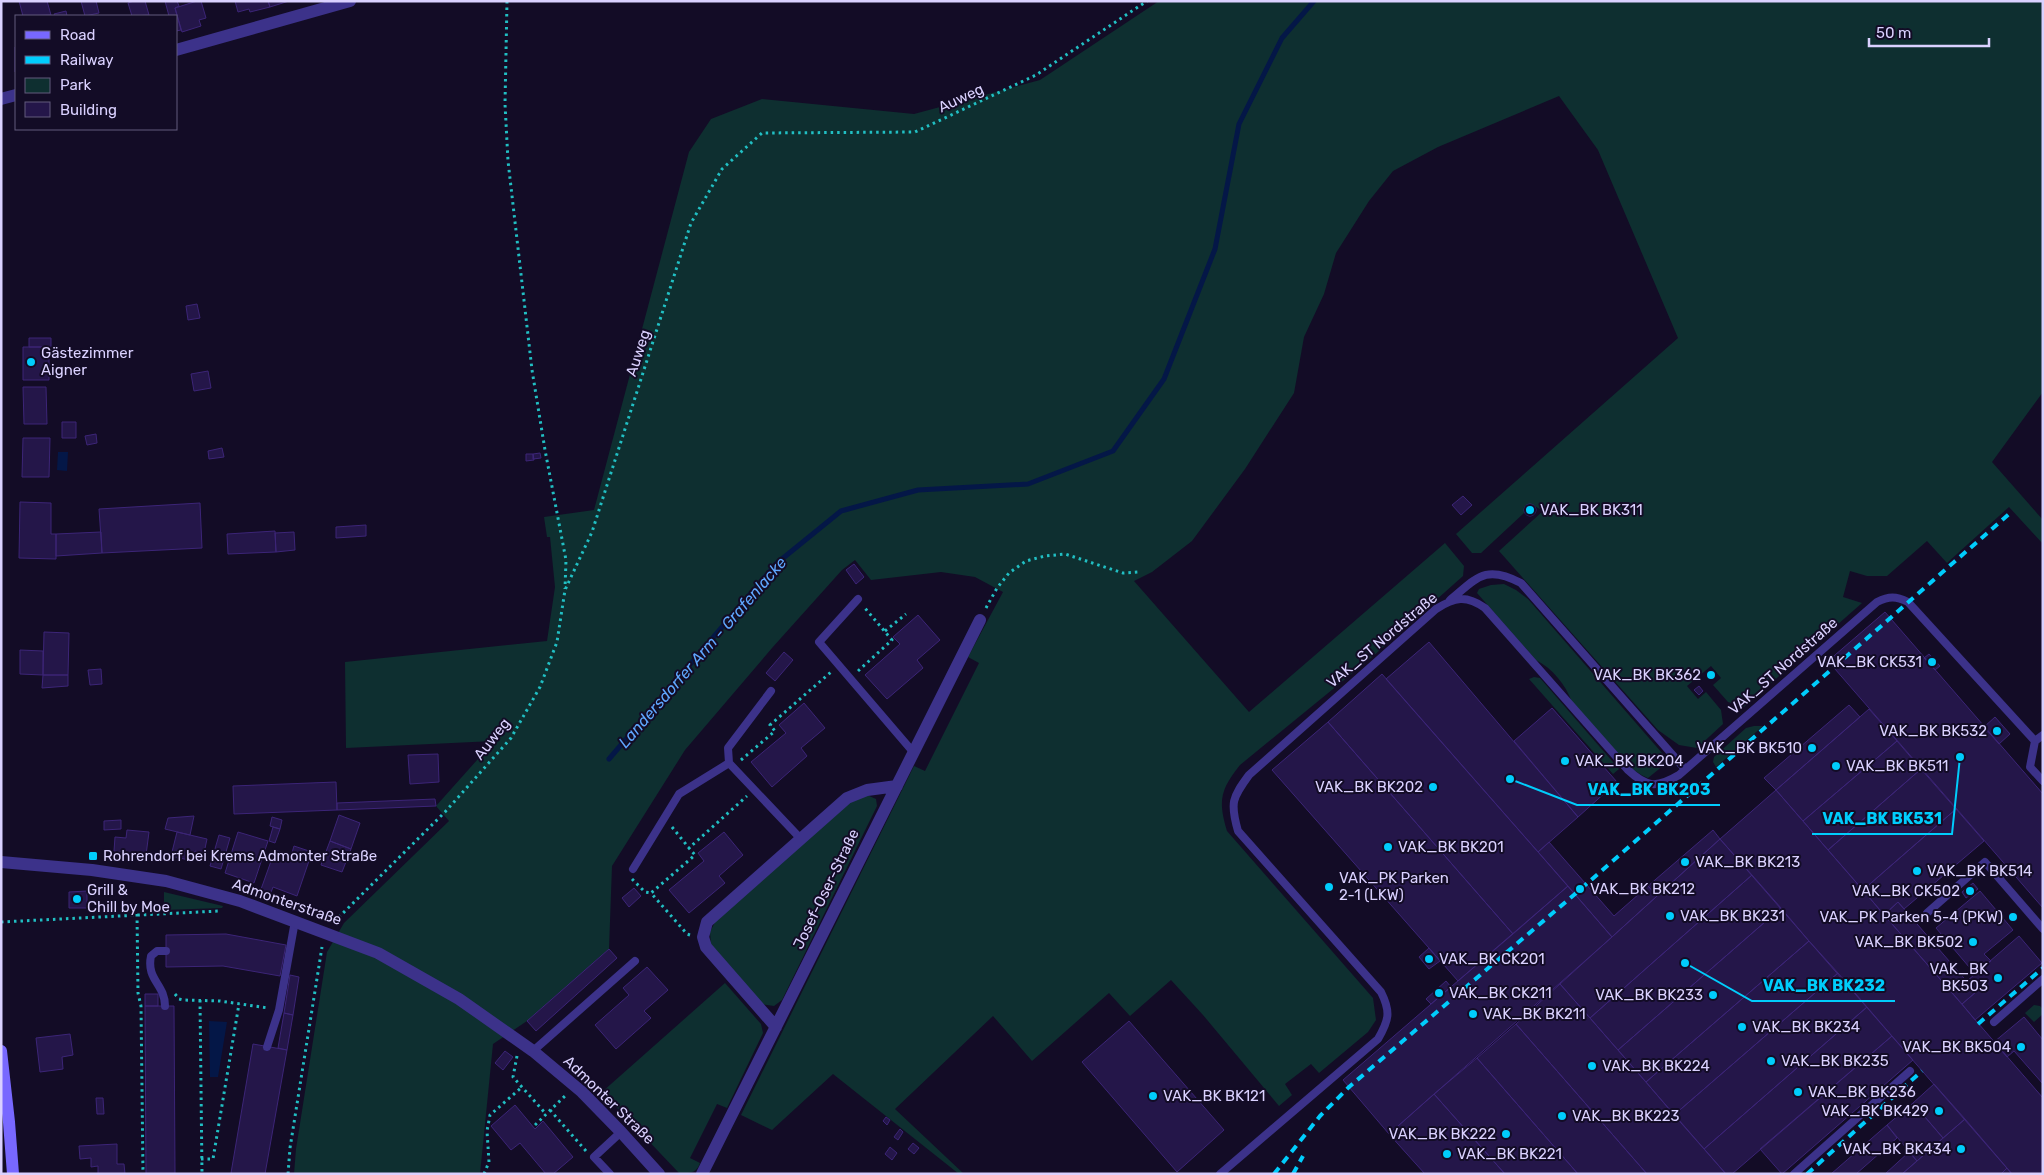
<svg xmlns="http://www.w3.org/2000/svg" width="2044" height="1175" font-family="Rubik,sans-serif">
	<rect width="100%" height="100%" fill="#130c26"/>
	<path fill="#0e2f30" d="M1159,1H2043V392L1992,462L2043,520V544L2009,507L1947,563L1927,541L1887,576H1867L1850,571L1843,597L1862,603L1744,707L1728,702L1713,685L1721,678L1711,666L1687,686L1698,699L1706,692L1721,710L1723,724L1697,748L1679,745L1658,730L1499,551L1543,511L1533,505H1526L1524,509V513L1481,553H1472L1456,534L1678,338L1598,150L1559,96L1438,147L1393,171L1369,201L1336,253L1324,294L1304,337L1294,393L1245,469L1192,541L1152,572L1134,581L1249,712L1445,543L1464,566L1463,576L1371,658L1240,765C1220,790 1218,801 1227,831L1373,998L1376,1020L1368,1032L1319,1073L1311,1064L1285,1084L1292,1095L1279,1106L1203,1015L1171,980L1130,1016L1109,993L1032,1061L993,1016L895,1109L964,1174H959L833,1074L772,1130L741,1115L914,766L925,771L979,663L968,657L1003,592L975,577L941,572L871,580L855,560L842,570L772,648L685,750L612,866L609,949L527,1021L493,1044L480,1174H294L296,1149L327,952L344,923L449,821L436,806L494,741L346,748L345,662L547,641L555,587L550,537H547L544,517L594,510L689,152L711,119L762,99L914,114L1040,80Z
		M1504,584L1516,590L1528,599L1669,761L1648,778C1623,769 1591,723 1572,702C1565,684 1553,669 1536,660L1477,593L1479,589L1491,585Z
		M1534,677L1540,678L1619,769L1613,774L1529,679Z
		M1754,726H1763L1716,767L1713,762L1714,757L1746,728Z
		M867,795L876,799L877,806L782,1000L774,1006L761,1004L711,946L710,932L716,920L850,802Z
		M164,892L223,906L222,908L164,910Z
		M725,983L761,1024L763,1033L727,1108L717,1104L690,1158L700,1163C697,1173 689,1174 679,1173L602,1092Z
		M2034,1005L2040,1006L2043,1009V1014L2034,1022L2025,1013Z"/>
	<path fill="#041747" d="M58,452H68L67,471L57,470Z
		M209,1021L227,1022L218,1077H210Z"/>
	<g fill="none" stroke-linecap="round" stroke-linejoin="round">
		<path stroke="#041747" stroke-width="5" d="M609,759L777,563L841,511L918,490L1028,484L1113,451L1164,379L1215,249L1239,124L1282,38L1314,1"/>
	</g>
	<path fill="#241649" stroke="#3c2577" d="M19,1H47L51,15L23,16Z
		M81,1H96L99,13L85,16Z
		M134,1H145L149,15L132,16L128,3Z
		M165,1H177L179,6L175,8L181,30L176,31V16H169Z
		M197,1H201L206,18L199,20L201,26L182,32L175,8Z
		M235,1H268L270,7L250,12L249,9L238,12Z
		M268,1H289L270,7Z
		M66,11L67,16H55L54,14Z
		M15,47H16V72H15Z
		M197,304L200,318L188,320L186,306Z
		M29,338H51V347H29Z
		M23,347H49V380H23Z
		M208,371L211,388L194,391L191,374Z
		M23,387H46L47,424H24Z
		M62,422H76V438H62Z
		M96,434L97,443L87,445L85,436Z
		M23,438H50L49,477H22Z
		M222,448L224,457L209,459L208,451Z
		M540,453L541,458L533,459V454Z
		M526,454H533L534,460L526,461Z
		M1463,496L1472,505L1461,515L1452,505Z
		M20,502L51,503V534H56V559L19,558Z
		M200,503L202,548L102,553L99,509Z
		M1524 510a6 6 0 1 1 12 0a6 6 0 1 1-12 0Z
		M366,525V536L336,538V527Z
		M275,531L276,552L228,554L227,534Z
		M101,532L102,553L56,556V534Z
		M294,532L295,550L276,552L275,533Z
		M854,564L864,577L856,584L846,570Z
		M1885,612L2043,794V908L1828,661Z
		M918,615L940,640L917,660L923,668L887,699L865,675L900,644L893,637Z
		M44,632L69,633L68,675H43Z
		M1429,642L1578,817L1538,852L1386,679Z
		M20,650L43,651V675L20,674Z
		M784,652L793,660L775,681L766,673Z
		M1929,654L1940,666L1935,670L1924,658Z
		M101,669L102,684L90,685L88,670Z
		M1710,670L1716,676L1711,680L1706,674Z
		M1382,674L1568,886L1513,934L1328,722Z
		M43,675H68V686L42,688Z
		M1699,686L1703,691L1699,695L1694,690Z
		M804,703L825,728L801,748L807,756L772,787L751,762L786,733L779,725Z
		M1849,705L1860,717L1776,790L1764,778Z
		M1552,708L1617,782L1578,817L1514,741Z
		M1869,709L1897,741L1803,821L1776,790Z
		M1995,717L2010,734L1999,744L1984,727Z
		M1328,722L1513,934L1458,981L1272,770Z
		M1897,741L1921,769L1828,850L1803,821Z
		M438,754L439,782L410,784L408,755Z
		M1921,769L1956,809L1863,890L1828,850Z
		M336,782L337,810L234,814L233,786Z
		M1776,790L2043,1098V1174H2012L1720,839Z
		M435,799L436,806L337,810V803Z
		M1956,809L1984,841L1904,909L1898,902L1884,915L1863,890Z
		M339,815L360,823L351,849L330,841Z
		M194,816L190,835L165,829L168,818Z
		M272,817L282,820L280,829L270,826Z
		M121,820V829L104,830V821Z
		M273,827L280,829L275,843L269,841Z
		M127,830L149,832L146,855L114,851L115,837L126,838Z
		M1713,830L1720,839L1657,896L1648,886Z
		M177,832L207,839L204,853L195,851L193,861L171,856Z
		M238,832L268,841L254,883L225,873Z
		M724,832L743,855L719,876L725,883L689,913L669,890L704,861L698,853Z
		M219,835L230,838L221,869L210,866Z
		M1720,839L1752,875L1590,1018L1560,984Z
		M330,841L351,849L342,872L321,865Z
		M1549,842L1614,916L1648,886L1657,896L1612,937L1538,852Z
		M294,846L312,852L297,896L273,887L270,895L260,892L275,850L291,856Z
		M1752,875L1781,908L1618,1050L1590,1018Z
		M1973,883L1978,889L1966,898L1962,892Z
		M1568,886L1612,937L1389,1134L1343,1080Z
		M634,888L641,896L629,907L622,898Z
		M87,891V908H69V892Z
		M1980,891L2013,930L1984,954L1991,961L1975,974L1936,928Z
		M1898,902L1976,992L1962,1004L1884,915Z
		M1781,908L1809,941L1646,1082L1618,1050Z
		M226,934L286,945L280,976L223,966L166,967V935Z
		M2019,936L2042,963L1975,1020L1962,1004L1976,992L1967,981Z
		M1809,941L1838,973L1674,1115L1646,1082Z
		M1429,948L1440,961L1429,969L1419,957Z
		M609,949L617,958L536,1031L527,1021Z
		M647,967L668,990L644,1011L651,1018L616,1049L595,1025L629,995L623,988Z
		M1838,973L1867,1007L1704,1149L1674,1115Z
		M290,975L299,977L293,1015L284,1013Z
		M1446,981L1451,987L1431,1004L1426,999Z
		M1560,984L1590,1018L1726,1174H1647L1516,1024Z
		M145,994H158V1006H145Z
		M145,1006H174L175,1174H146Z
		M1867,1007L1892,1036L1732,1174H1726L1704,1149Z
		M284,1013L293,1015L287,1050L278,1048Z
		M2024,1017L2043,1040V1084L2014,1051L2007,1057L1994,1042Z
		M1129,1021L1224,1130L1177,1172L1082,1062Z
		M1516,1024L1647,1174H1578L1477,1058Z
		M70,1034L73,1055L62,1057L63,1069L40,1072L36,1038Z
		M1892,1036L1913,1060L1782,1174L1760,1149Z
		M253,1044L287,1050L265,1174H234L231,1173Z
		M505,1051L513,1057L503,1070L495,1063Z
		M1477,1058L1578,1174H1505L1434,1094Z
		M1934,1084L1965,1119L1943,1138L1913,1103Z
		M1434,1094L1505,1174H1425L1389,1134Z
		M96,1098H103L104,1114H97Z
		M1913,1103L1943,1138L1917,1161L1887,1125Z
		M515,1105L535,1129L543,1121L573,1157L553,1174H546L520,1143L511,1150L491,1126Z
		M886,1117L890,1120L887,1125L883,1121Z
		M1965,1119L2007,1168L2001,1174H1902Z
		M1887,1125L1897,1138L1856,1174H1831Z
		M900,1129L903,1132L898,1140L894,1137Z
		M913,1143L919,1148L914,1154L908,1149Z
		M117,1144V1164H124L125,1174H98V1166L91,1167V1158L80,1159L79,1146Z
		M890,1147L897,1153L892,1160L885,1154Z
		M1909,1152L1917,1161L1902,1174H1885Z
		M2007,1168L2012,1174H2001Z"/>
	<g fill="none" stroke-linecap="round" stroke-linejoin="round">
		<path stroke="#21bfc3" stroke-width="3" stroke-dasharray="2.5 4" stroke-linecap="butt" d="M507,1L505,104L508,161L532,370L545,450L566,560L565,589
			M986,608L997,588L1009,573L1026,561L1045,556L1065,554L1123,573L1139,572
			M885,631L906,614
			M858,671L892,640L864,607
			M741,760L775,731L770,725L831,672
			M672,827L689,848
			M632,879L645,892L651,893
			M137,914L138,993L141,1006L143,1174
			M1,922L219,911
			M334,922L445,812L511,738L540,687L557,642L565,590L592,532L691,223L722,169L762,133L915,132L1036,75L1147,1
			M690,935L687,934L651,893L695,855L689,848L747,796
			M175,994L179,999L183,1000L220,1001L268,1008
			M200,1000L202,1174
			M517,1056L513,1077L546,1114
			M550,1110L586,1151
			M535,1125L566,1095
			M201,1159H213L239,1004
			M288,1174L290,1148L322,947
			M484,1174L489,1162L487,1131L490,1115L522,1087"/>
		<path stroke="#3c328a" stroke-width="8" d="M858,599L819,642L914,753
			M1450,600C1477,578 1485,564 1521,583L1685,769
			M771,691L728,748L729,763L800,838
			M2035,741L2030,767L2043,781
			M2035,741L2043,735
			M633,869L679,794L729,763
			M1927,913L1985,862L2043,929
			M165,1006C165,984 146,980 151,956L157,951H166
			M1994,1022L2043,979
			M267,1047L279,1010L295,921
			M533,1051L635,961
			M610,1174L594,1157L621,1132
			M1220,1174L1378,1039C1389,1020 1391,1012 1381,992L1238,831C1230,803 1232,798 1249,775L1436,609C1455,597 1466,595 1485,608L1628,770C1647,788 1657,788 1679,775L1877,602C1889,596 1896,596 1908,602L2035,741
			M1794,1174L1910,1071"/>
		<path stroke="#3c328a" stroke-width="12" d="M176,50L350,1
			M1,99L16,95
			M1,862L92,870L166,881L240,901L378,953L459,999L533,1051L582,1092L621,1132L659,1174
			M776,1027L706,947L703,937L707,922L847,798L867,790L897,786
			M702,1174L980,620"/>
		<path stroke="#7868ff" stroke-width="12" d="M1,1051L9,1122L13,1174"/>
		<path stroke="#00cdfc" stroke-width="4" stroke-dasharray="8 6" stroke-linecap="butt" d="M1978,1024L2043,968
			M1274,1174L1320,1116L1349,1087L1575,894L2009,514
			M1293,1174L1303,1156
			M1807,1174L1922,1071"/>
	</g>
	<g fill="#00cdfc" stroke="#130c26" stroke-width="2">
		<circle cx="31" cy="362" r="5"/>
		<circle cx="1530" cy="510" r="5"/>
		<circle cx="1932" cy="662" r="5"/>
		<circle cx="1711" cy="675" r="5"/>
		<circle cx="1997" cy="731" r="5"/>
		<circle cx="1812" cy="748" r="5"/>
		<circle cx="1565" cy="761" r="5"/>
		<circle cx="1836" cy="766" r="5"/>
		<circle cx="1433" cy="787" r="5"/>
		<circle cx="1388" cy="847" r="5"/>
		<rect x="88" y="851" width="10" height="10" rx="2.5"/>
		<circle cx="1685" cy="862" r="5"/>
		<circle cx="1917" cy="871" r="5"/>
		<circle cx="1329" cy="887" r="5"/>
		<circle cx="1580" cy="889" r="5"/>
		<circle cx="1970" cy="891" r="5"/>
		<circle cx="77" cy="899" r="5"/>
		<circle cx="1670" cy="916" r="5"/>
		<circle cx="2013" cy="917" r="5"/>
		<circle cx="1973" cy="942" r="5"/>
		<circle cx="1429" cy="959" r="5"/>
		<circle cx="1998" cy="978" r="5"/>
		<circle cx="1439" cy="993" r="5"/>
		<circle cx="1713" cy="995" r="5"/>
		<circle cx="1473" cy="1014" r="5"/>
		<circle cx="1742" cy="1027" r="5"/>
		<circle cx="2021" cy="1047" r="5"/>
		<circle cx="1771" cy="1061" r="5"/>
		<circle cx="1592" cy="1066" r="5"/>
		<circle cx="1798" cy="1092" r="5"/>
		<circle cx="1153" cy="1096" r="5"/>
		<circle cx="1939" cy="1111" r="5"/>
		<circle cx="1562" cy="1116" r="5"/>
		<circle cx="1506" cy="1134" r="5"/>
		<circle cx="1961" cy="1149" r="5"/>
		<circle cx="1447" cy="1154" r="5"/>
	</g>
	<g text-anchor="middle" stroke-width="4" stroke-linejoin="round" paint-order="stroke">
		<g font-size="15" fill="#dad1ff" stroke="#130c26">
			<text transform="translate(961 98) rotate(-25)" y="5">Auweg</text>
			<text transform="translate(638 353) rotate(-72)" y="5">Auweg</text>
			<text transform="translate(1382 640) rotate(-40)" y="5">VAK_ST Nordstraße</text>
			<text transform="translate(1783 666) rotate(-41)" y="5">VAK_ST Nordstraße</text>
			<text transform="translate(492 739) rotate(-52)" y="5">Auweg</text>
			<text transform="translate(826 889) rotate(-64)" y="5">Josef-Oser-Straße</text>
			<text transform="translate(287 902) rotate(19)" y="5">Admonterstraße</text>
			<text transform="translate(609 1100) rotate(44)" y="5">Admonter Straße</text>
		</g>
		<g font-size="15" fill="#dad1ff" stroke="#130c26" text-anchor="start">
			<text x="41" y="358">Gästezimmer<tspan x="41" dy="17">Aigner</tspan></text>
			<text x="1540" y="515">VAK_BK BK311</text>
			<text x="1922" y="667" text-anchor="end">VAK_BK CK531</text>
			<text x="1701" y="680" text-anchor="end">VAK_BK BK362</text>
			<text x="1987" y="736" text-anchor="end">VAK_BK BK532</text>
			<text x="1802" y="753" text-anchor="end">VAK_BK BK510</text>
			<text x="1575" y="766">VAK_BK BK204</text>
			<text x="1846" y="771">VAK_BK BK511</text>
			<text x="1423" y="792" text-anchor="end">VAK_BK BK202</text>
			<text x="1398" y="852">VAK_BK BK201</text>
			<text x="103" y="861">Rohrendorf bei Krems Admonter Straße</text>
			<text x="1695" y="867">VAK_BK BK213</text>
			<text x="1927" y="876">VAK_BK BK514</text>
			<text x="1339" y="883">VAK_PK Parken<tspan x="1339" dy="17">2-1 (LKW)</tspan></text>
			<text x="1590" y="894">VAK_BK BK212</text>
			<text x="87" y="895">Grill &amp;<tspan x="87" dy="17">Chill by Moe</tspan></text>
			<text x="1960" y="896" text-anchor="end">VAK_BK CK502</text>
			<text x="1680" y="921">VAK_BK BK231</text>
			<text x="2003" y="922" text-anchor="end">VAK_PK Parken 5-4 (PKW)</text>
			<text x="1963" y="947" text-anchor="end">VAK_BK BK502</text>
			<text x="1439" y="964">VAK_BK CK201</text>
			<text x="1988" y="974" text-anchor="end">VAK_BK<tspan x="1988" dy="17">BK503</tspan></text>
			<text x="1449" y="998">VAK_BK CK211</text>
			<text x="1703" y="1000" text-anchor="end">VAK_BK BK233</text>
			<text x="1483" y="1019">VAK_BK BK211</text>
			<text x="1752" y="1032">VAK_BK BK234</text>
			<text x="2011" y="1052" text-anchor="end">VAK_BK BK504</text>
			<text x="1781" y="1066">VAK_BK BK235</text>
			<text x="1602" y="1071">VAK_BK BK224</text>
			<text x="1808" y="1097">VAK_BK BK236</text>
			<text x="1163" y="1101">VAK_BK BK121</text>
			<text x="1929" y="1116" text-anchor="end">VAK_BK BK429</text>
			<text x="1572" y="1121">VAK_BK BK223</text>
			<text x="1496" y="1139" text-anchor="end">VAK_BK BK222</text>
			<text x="1951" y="1154" text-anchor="end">VAK_BK BK434</text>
			<text x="1457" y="1159">VAK_BK BK221</text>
		</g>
		<g font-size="16" font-style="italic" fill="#5fa7ff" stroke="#130c26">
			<text transform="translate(702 652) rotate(-49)" y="6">Landersdorfer Arm - Grafenlacke</text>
		</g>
	</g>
	<path fill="none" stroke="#00cdfc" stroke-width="2" d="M1510 779L1577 805H1720M1960 757L1952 834H1812M1685 963L1752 1001H1895"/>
	<g fill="#00cdfc" stroke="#130c26" stroke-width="2">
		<circle cx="1510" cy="779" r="5"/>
		<circle cx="1960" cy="757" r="5"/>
		<circle cx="1685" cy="963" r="5"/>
	</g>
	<g font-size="16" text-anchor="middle" font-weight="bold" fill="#00cdfc" stroke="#130c26" stroke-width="4" stroke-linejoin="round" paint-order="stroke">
		<text x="1649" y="795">VAK_BK BK203</text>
		<text x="1882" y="824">VAK_BK BK531</text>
		<text x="1824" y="991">VAK_BK BK232</text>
	</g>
	<rect width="2044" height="1175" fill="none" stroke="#dad1ff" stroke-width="5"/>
	<rect x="15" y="15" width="162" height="115" fill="#130c26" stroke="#635b7d"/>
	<rect x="25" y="31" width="25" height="8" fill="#7868ff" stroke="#635b7d"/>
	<text x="60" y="40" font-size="15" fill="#dad1ff">Road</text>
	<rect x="25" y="56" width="25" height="8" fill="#00cdfc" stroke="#635b7d"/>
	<text x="60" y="65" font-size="15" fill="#dad1ff">Railway</text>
	<rect x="25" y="78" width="25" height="15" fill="#0e2f30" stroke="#635b7d"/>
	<text x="60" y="90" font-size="15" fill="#dad1ff">Park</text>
	<rect x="25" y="102" width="25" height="15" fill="#241649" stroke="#635b7d"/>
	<text x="60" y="115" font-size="15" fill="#dad1ff">Building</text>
	<path d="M1869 38v8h120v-8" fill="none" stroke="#dad1ff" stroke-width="2.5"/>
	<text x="1876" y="38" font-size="15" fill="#dad1ff" stroke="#130c26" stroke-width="4" paint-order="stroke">50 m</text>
</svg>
